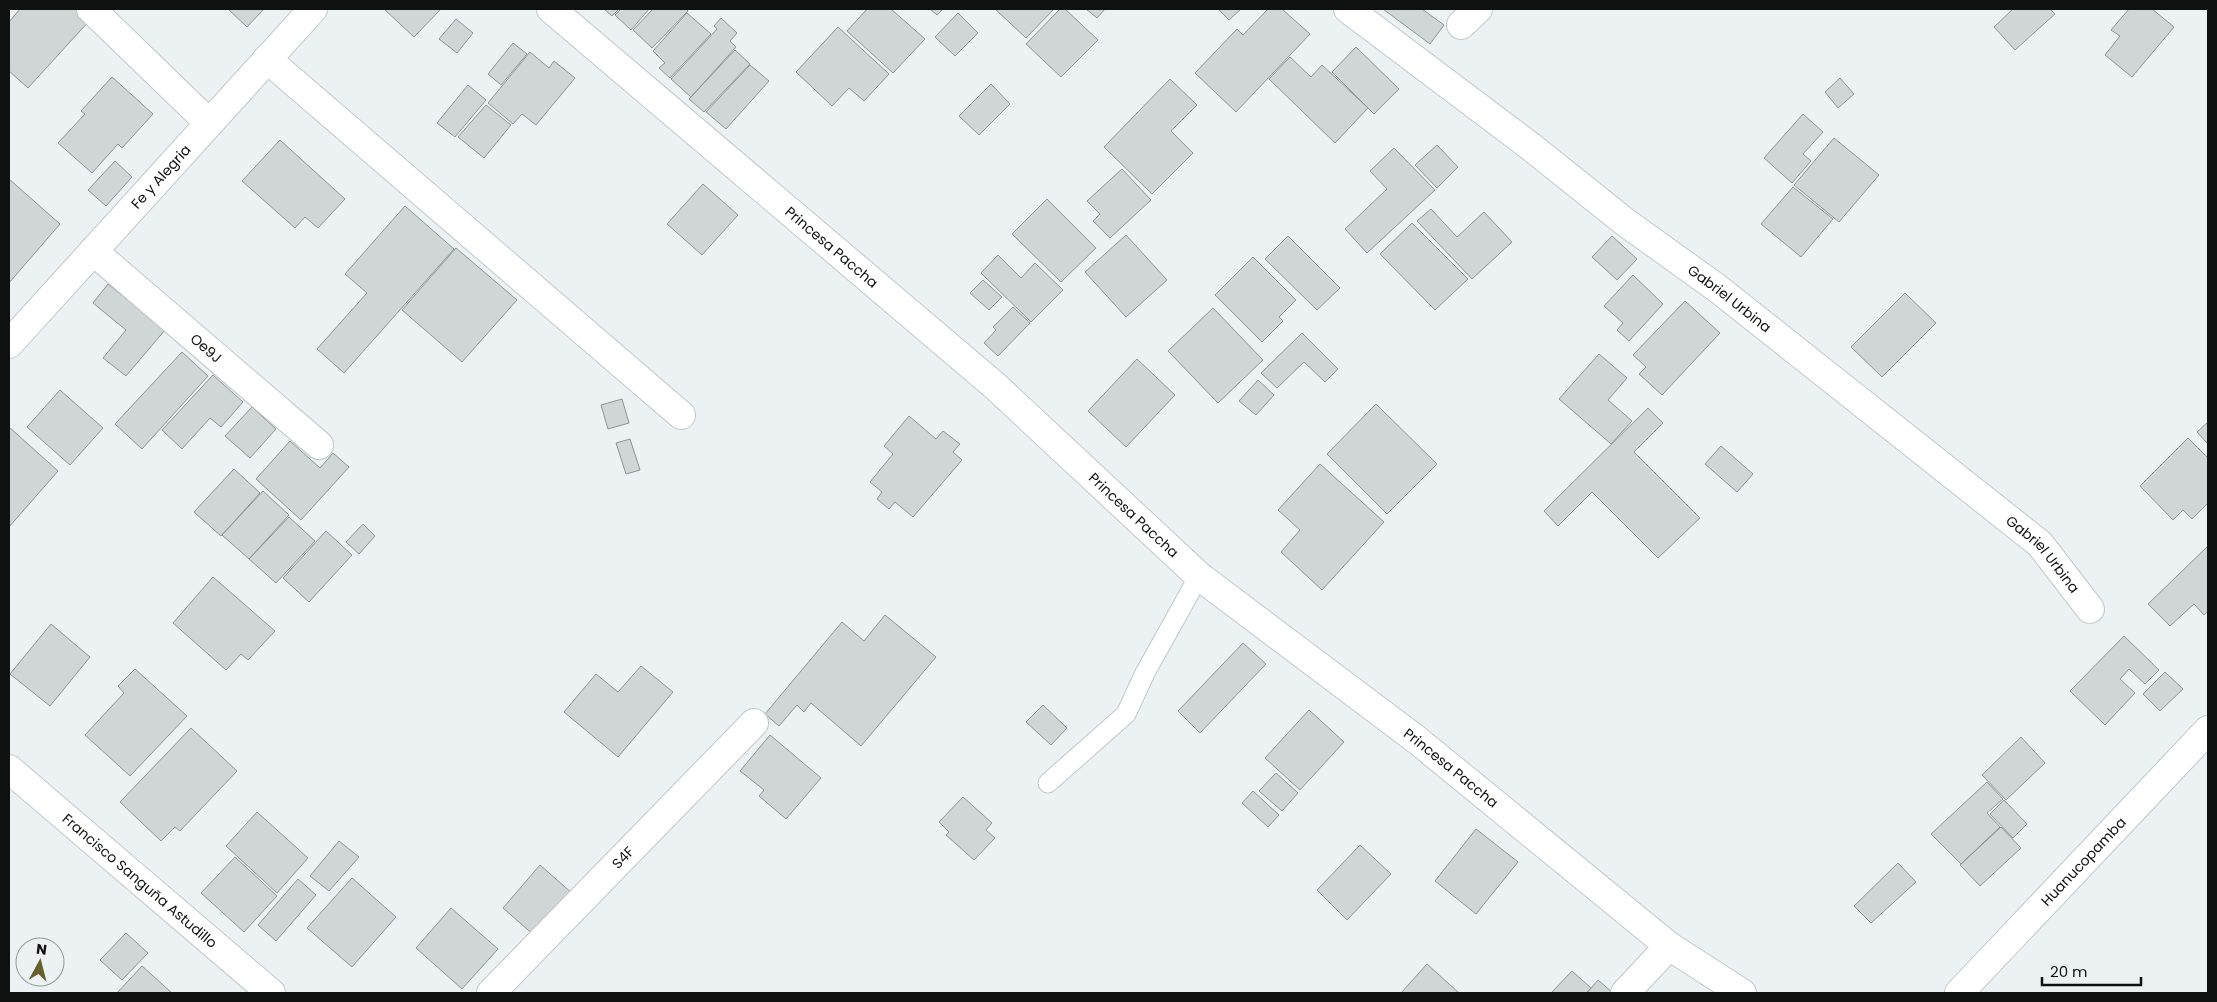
<svg xmlns="http://www.w3.org/2000/svg" width="2217" height="1002" font-family="Poppins,sans-serif">
	<rect width="100%" height="100%" fill="#ecf2f3"/>
	<path fill="#d0d5d5" stroke="#8e9393" d="M20,9H78L90,20L28,88L9,71V22Z
		M228,9H264L247,27Z
		M384,9H441L414,37Z
		M604,9H619L612,16Z
		M621,9H649L631,30L615,15Z
		M653,9H686L688,11L652,48L633,30Z
		M867,9H891L925,39L893,73L847,31Z
		M930,9H943L937,15Z
		M995,9H1054L1026,38Z
		M1060,9H1065L1098,40L1061,77L1026,44Z
		M1086,9H1105L1097,18Z
		M1218,9H1241L1229,20Z
		M1268,9H1282L1310,34L1236,112L1195,73L1237,29L1243,35Z
		M1383,9H1422L1444,25L1430,44Z
		M2013,9H2050L2055,14L2015,50L1994,27Z
		M2129,9H2152L2174,27L2132,77L2105,55L2120,36L2111,30Z
		M687,13L711,34L670,78L659,68L665,63L653,51Z
		M958,13L978,33L955,56L935,37Z
		M721,18L737,33L730,41L736,47L691,97L671,79L717,29L714,26Z
		M456,19L473,33L457,53L439,39Z
		M838,27L889,74L864,101L849,88L832,106L796,72Z
		M513,43L527,54L501,85L488,74Z
		M1356,47L1399,89L1374,114L1332,72Z
		M735,50L750,64L704,112L689,99Z
		M530,52L549,68L554,61L575,78L536,125L522,114L513,124L488,103Z
		M1290,57L1311,77L1322,65L1368,108L1335,143L1269,79Z
		M750,65L769,81L726,129L706,112Z
		M112,77L153,114L122,148L118,144L92,173L58,143L85,114L81,111Z
		M1840,78L1854,94L1838,108L1825,92Z
		M1170,79L1197,105L1171,131L1193,153L1152,194L1104,147Z
		M991,84L1010,104L979,135L959,116Z
		M468,85L486,100L455,137L437,123Z
		M486,105L511,125L484,158L458,137Z
		M1803,114L1823,132L1803,154L1811,161L1792,183L1764,158Z
		M1834,138L1879,175L1839,222L1794,185Z
		M280,140L345,199L318,228L305,217L295,228L242,181Z
		M1437,145L1458,167L1437,188L1415,165Z
		M1394,148L1435,190L1367,253L1345,229L1387,189L1370,171Z
		M115,161L132,177L106,206L88,190Z
		M1122,169L1151,200L1110,238L1093,221L1100,214L1087,201Z
		M9,179L60,224L9,283Z
		M703,184L738,215L702,255L667,224Z
		M1793,187L1833,219L1801,257L1761,224Z
		M1047,199L1096,248L1061,282L1012,234Z
		M405,206L454,249L344,373L317,349L367,293L345,274Z
		M1431,209L1457,237L1484,212L1512,242L1472,279L1417,221Z
		M1412,223L1468,279L1435,310L1380,254Z
		M1126,235L1167,280L1126,317L1085,272Z
		M1288,236L1340,288L1317,310L1265,259Z
		M1612,236L1637,259L1617,280L1592,257Z
		M456,248L517,300L462,362L402,310Z
		M998,255L1021,278L1035,263L1063,290L1031,322L981,273Z
		M1253,257L1296,300L1279,317L1283,321L1262,342L1215,295Z
		M1633,275L1663,304L1629,341L1617,330L1623,323L1604,306Z
		M983,280L1002,297L989,310L970,293Z
		M108,284L165,330L126,376L103,358L126,330L93,303Z
		M1905,293L1936,323L1882,377L1851,347Z
		M1685,301L1720,333L1662,395L1639,374L1646,367L1633,355Z
		M1013,307L1030,323L998,356L984,343L996,330L993,327Z
		M1213,308L1263,360L1218,403L1168,351Z
		M1302,333L1338,369L1325,382L1304,362L1277,388L1261,373Z
		M182,352L208,376L142,449L115,424Z
		M1599,354L1627,378L1608,400L1632,421L1611,444L1559,399Z
		M1137,359L1175,395L1126,447L1088,411Z
		M213,375L243,402L221,427L210,418L182,449L162,430Z
		M1258,380L1274,395L1256,415L1239,401Z
		M60,390L103,428L70,465L27,427Z
		M622,399L629,423L608,429L601,405Z
		M1376,404L1437,464L1387,514L1327,454Z
		M252,407L276,429L250,458L225,436Z
		M1648,408L1663,423L1634,452L1700,518L1658,558L1592,492L1558,526L1544,511Z
		M909,416L936,439L943,431L960,444L953,452L962,460L913,517L895,502L889,509L877,499L882,492L870,482L893,454L884,446Z
		M2208,422V444L2197,432Z
		M9,427L58,471L9,527Z
		M2188,438L2208,458V503L2192,519L2183,510L2173,520L2140,486Z
		M630,439L640,470L626,474L616,443Z
		M290,441L320,468L333,453L349,467L301,520L256,479Z
		M1721,446L1753,474L1737,492L1705,464Z
		M1320,464L1384,522L1322,590L1281,552L1300,530L1278,510Z
		M234,469L260,493L221,536L194,512Z
		M263,491L289,515L249,559L222,535Z
		M289,517L315,541L276,583L249,559Z
		M363,524L375,536L359,554L346,542Z
		M326,531L352,555L309,602L283,578Z
		M2208,546V611L2204,615L2194,604L2170,626L2148,604Z
		M213,577L275,631L248,660L241,654L226,670L173,623Z
		M885,615L936,657L861,746L811,703L804,712L797,705L779,726L765,714L842,622L864,641Z
		M51,624L90,657L50,706L10,674Z
		M2124,636L2159,670L2145,684L2129,669L2120,679L2135,693L2105,725L2070,691Z
		M1243,643L1266,664L1200,733L1178,711Z
		M641,666L673,692L618,757L564,712L596,674L618,692Z
		M135,669L187,716L130,776L85,735L124,693L118,686Z
		M2165,672L2183,689L2160,711L2143,694Z
		M1043,705L1067,728L1051,745L1026,722Z
		M1309,710L1344,742L1300,790L1265,758Z
		M191,728L237,771L180,831L175,827L161,841L120,802Z
		M770,735L821,778L786,819L759,796L764,790L740,771Z
		M2021,737L2045,763L2006,800L1982,775Z
		M1276,773L1298,793L1282,811L1259,791Z
		M1987,782L2003,799L1987,813L2000,827L1961,864L1931,834Z
		M1253,791L1279,815L1268,827L1242,803Z
		M963,797L992,823L986,830L995,838L974,860L946,835L949,832L939,822Z
		M2004,800L2027,824L2013,838L1990,814Z
		M257,812L308,858L277,893L226,846Z
		M2001,827L2021,848L1980,886L1960,865Z
		M1476,829L1518,862L1476,914L1435,881Z
		M339,841L359,857L329,891L310,876Z
		M1360,845L1391,874L1347,920L1317,890Z
		M235,857L277,896L244,932L201,893Z
		M1898,863L1916,882L1871,923L1854,906Z
		M540,865L573,894L536,937L503,908Z
		M352,878L396,917L352,967L307,928Z
		M298,879L316,895L276,941L258,925Z
		M451,908L498,949L462,989L416,948Z
		M126,933L148,953L122,980L100,960Z
		M1427,964L1459,993H1401Z
		M142,966L172,993H117Z
		M1572,971L1591,988L1586,993H1551Z
		M1598,980L1613,993H1587Z"/>
	<g fill="none" stroke-linecap="round" stroke-linejoin="round">
		<g stroke="#c2c8c9" stroke-width="21">
			<path id="lane" d="M1048,783L1126,714L1145,673L1199,576"/>
		</g>
		<g stroke="#c2c8c9" stroke-width="30">
			<g id="street">
				<path d="M91,9L209,123"/>
				<path id="s1" d="M551,9L994,385L1199,576L1417,740L1669,946L1742,993"/>
				<path id="s2" d="M1348,9L1530,146L1625,222L1717,288L2040,544L2090,609"/>
				<path d="M1461,25L1478,9"/>
				<path d="M267,59L681,415"/>
				<path id="s3" d="M93,251L319,445"/>
				<path id="s4" d="M9,344L313,9"/>
				<path id="s5" d="M9,769L271,993"/>
				<path id="s6" d="M491,993L754,723"/>
				<path d="M1625,993L1669,946"/>
				<path id="s7" d="M1959,993L2208,730"/>
			</g>
		</g>
		<use href="#lane" stroke="#fff" stroke-width="19"/>
		<use href="#street" stroke="#fff" stroke-width="28"/>
	</g>
	<g text-anchor="middle" stroke-width="5" stroke-linejoin="round" paint-order="stroke">
		<g font-size="14" fill="#0f1111" stroke="#ecf2f3">
			<text dy="5" stroke="none"><textPath href="#s4" startOffset="226">Fe y Alegria</textPath></text>
			<text dy="5" stroke="none"><textPath href="#s1" startOffset="368">Princesa Paccha</textPath></text>
			<text dy="5" stroke="none"><textPath href="#s2" startOffset="479">Gabriel Urbina</textPath></text>
			<text dy="5" stroke="none"><textPath href="#s3" startOffset="149">Oe9J</textPath></text>
			<text dy="5" stroke="none"><textPath href="#s1" startOffset="772">Princesa Paccha</textPath></text>
			<text dy="5" stroke="none"><textPath href="#s2" startOffset="884">Gabriel Urbina</textPath></text>
			<text dy="5" stroke="none"><textPath href="#s1" startOffset="1178">Princesa Paccha</textPath></text>
			<text dy="5" stroke="none"><textPath href="#s6" startOffset="189">S4F</textPath></text>
			<text dy="5" stroke="none"><textPath href="#s7" startOffset="181">Huanucopamba</textPath></text>
			<text dy="5" stroke="none"><textPath href="#s5" startOffset="172">Francisco Sanguña Astudillo</textPath></text>
		</g>
	</g>
	<rect width="2217" height="1002" fill="none" stroke="#0f1111" stroke-width="20"/>
	<g transform="translate(40 962) rotate(7)"><circle r="24" fill="#ecf2f3" stroke="#949899"/>
	<path d="M0-4L9 19L0 12L-9 19Z" fill="#66602c"/>
	<text y="-8" font-size="14" font-weight="bold" text-anchor="middle" fill="#0f1111">N</text>
	</g>
	<path d="M2042 977v8h99v-8" fill="none" stroke="#0f1111" stroke-width="2.5"/>
	<text x="2050" y="977" font-size="15" fill="#0f1111" stroke="#ecf2f3" stroke-width="4" paint-order="stroke">20 m</text>
</svg>
